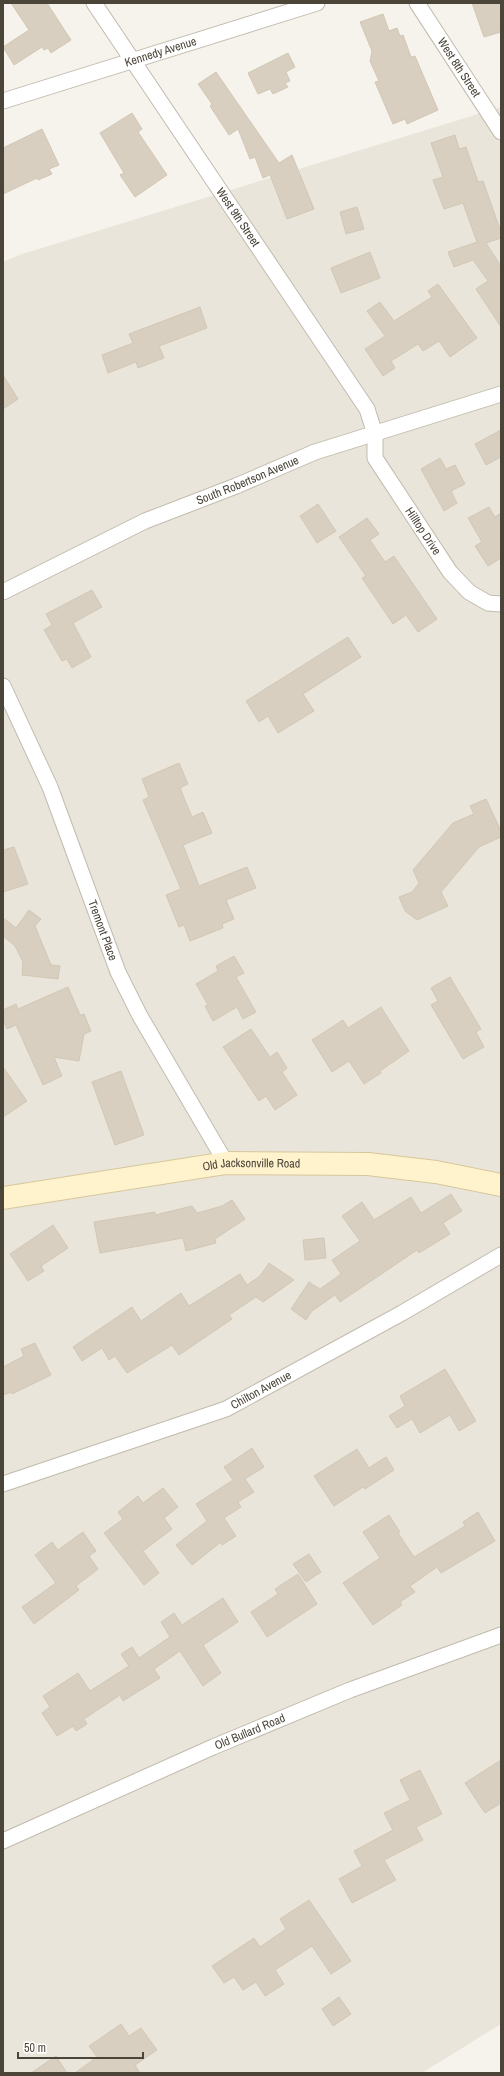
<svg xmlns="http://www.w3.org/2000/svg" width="504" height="2076" font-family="'Archivo Narrow',sans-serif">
	<rect width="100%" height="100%" fill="#f6f3ec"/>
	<path fill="#eae5da" d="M501,107V2024L422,2073H3V262L19,255Z"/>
	<path fill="#d8cfc1" stroke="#d3c7b4" d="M11,3H47L71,40L51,53L48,48L44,50L42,47L14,65L3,47L29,30Z
		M472,3H501V32L484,37Z
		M383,14L389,31L397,28L400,36L403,35L411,57L415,56L438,110L407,124L405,119L393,124L375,82L379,81L370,61L372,51L360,22Z
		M288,53L295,67L286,72L290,81L285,83L288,87L273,94L270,89L258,94L248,73Z
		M216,72L279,163L292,155L314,209L287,219L270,175L263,178L255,157L250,159L238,129L229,135L210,106L212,104L198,84Z
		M132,113L142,129L138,132L167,175L135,197L120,175L124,173L100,133Z
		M42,129L59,165L49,169L52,174L38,180L37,178L3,194V148Z
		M455,135L459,149L466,147L478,182L483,181L501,232V238L486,243L501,266V327L476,289L488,281L473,260L454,267L448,252L477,242L463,203L444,209L433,180L443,177L431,143Z
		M357,207L364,229L346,234L340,212Z
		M370,252L380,278L341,293L331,268Z
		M438,284L477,338L450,357L439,341L423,351L418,344L391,361L395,368L383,376L365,349L385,336L367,311L380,302L394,321L432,297L428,291Z
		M200,307L207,328L159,346L164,358L138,368L136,362L108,373L102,355L133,343L129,334Z
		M3,375L18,399L3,409Z
		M501,430V457L486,465L475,444Z
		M440,458L446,469L455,465L465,484L451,491L457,503L444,511L421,469Z
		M318,504L336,531L317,543L300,516Z
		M489,507L495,517L501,513V558L488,566L475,546L482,542L468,518Z
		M367,518L379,534L370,540L385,562L394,556L437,619L418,632L406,615L393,624L362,578L366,576L339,537Z
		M92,590L102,607L73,623L91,657L72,668L67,659L62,661L44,630L52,625L46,614Z
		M348,637L361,657L303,694L314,711L278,733L268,716L259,722L246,701Z
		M179,763L188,784L180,788L192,817L203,812L212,833L183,845L199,886L247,867L256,888L226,900L234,919L222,924L223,928L190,941L184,925L179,927L166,895L181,889L143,800L149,797L142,779Z
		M486,799L501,831V837L479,847L441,892L448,906L417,920L405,911L399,897L412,892L419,883L413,870L453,823L474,814L470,806Z
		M14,847L28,884L3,892V850Z
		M29,910L41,919L35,926L51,965L60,966L58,979L22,975L23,962L15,946L3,936V918L16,928Z
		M234,956L244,973L236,977L256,1012L243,1019L237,1007L213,1021L205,1006L208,1005L196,984L218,971L216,966Z
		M450,977L481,1029L476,1032L484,1047L463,1059L431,1005L438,1001L431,988Z
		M68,987L80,1015L84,1014L91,1031L84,1034L79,1061L54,1057L62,1076L43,1085L16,1025L7,1029L3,1019V1010L16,1004L18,1009Z
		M381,1007L409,1051L380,1071L381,1073L364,1084L349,1061L332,1072L312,1040L343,1020L348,1028Z
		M251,1029L270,1057L277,1052L287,1068L282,1072L297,1095L275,1110L266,1096L259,1101L223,1047Z
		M3,1067L27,1101L3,1117Z
		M121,1071L144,1135L115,1145L92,1082Z
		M451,1194L462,1211L443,1223L450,1234L419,1253L417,1250L340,1302L335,1295L312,1311L306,1320L291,1309L309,1282L320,1289L341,1274L332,1260L360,1241L342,1216L362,1202L374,1220L411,1197L421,1213Z
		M232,1200L245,1219L215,1239L216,1243L186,1251L183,1238L100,1253L94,1222L155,1212V1215L192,1206L197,1213L222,1206Z
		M53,1225L68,1248L41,1266L44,1271L28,1281L10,1254Z
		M324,1238L326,1258L305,1260L303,1240Z
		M269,1263L294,1280L263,1302L256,1297L229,1315L232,1319L179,1355L172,1345L127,1373L115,1356L109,1360L102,1348L82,1361L73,1347L132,1307L141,1321L181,1293L189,1306L240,1274L247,1285L260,1276Z
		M35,1343L51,1375L12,1394L11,1392L3,1395V1367L24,1356L21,1349Z
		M445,1369L476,1421L459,1431L450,1415L420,1433L412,1419L397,1428L389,1416L405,1406L400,1396Z
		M252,1448L264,1467L245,1479L254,1492L238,1502L241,1507L224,1518L236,1536L222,1545L221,1542L192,1565L176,1545L207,1521L196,1504L233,1480L224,1467Z
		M357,1449L369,1468L386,1457L394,1470L365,1489L363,1487L334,1506L314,1476Z
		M163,1488L178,1507L164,1518L172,1529L143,1551L159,1573L144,1585L104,1533L123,1519L118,1512L138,1496L143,1503Z
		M478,1512L495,1541L441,1573L437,1567L410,1586L415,1592L400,1602L402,1605L373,1625L343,1583L380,1558L363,1532L389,1515L400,1532L398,1533L414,1557L465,1526L463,1522Z
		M83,1532L96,1551L89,1556L98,1569L76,1586L79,1590L34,1624L22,1607L56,1583L35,1555L52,1542L58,1550Z
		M309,1554L321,1572L306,1582L293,1564Z
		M298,1574L317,1604L267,1637L251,1612L278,1594L275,1589Z
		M223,1598L238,1622L203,1645L221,1673L203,1686L180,1651L154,1669L160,1678L123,1701L120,1695L84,1719L87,1724L76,1731L73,1726L57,1736L42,1713L50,1707L43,1696L78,1673L90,1691L129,1666L121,1654L132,1647L139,1658L170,1637L161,1622L174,1613L182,1625Z
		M501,1760V1803L485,1813L465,1783Z
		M420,1770L442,1814L416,1827L423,1840L384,1860L396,1880L352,1903L339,1879L362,1866L354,1851L393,1830L384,1813L410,1800L400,1780Z
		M309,1900L351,1961L331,1974L312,1946L275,1970L284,1984L265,1996L256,1982L243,1990L234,1977L224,1983L212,1966L254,1938L260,1947L286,1929L280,1919Z
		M339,1997L351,2014L333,2026L322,2009Z
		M121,2024L129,2036L141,2028L157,2050L135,2065L140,2073H75L97,2057L89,2046Z
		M56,2056L67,2073H31Z"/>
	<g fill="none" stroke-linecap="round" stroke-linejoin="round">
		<g stroke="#c2bbae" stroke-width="17">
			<g id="minor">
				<path id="s1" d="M94,3L367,409L375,434V458L450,572L469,592L488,603L501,604"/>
				<path id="s2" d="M417,3L501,132"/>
				<path id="s3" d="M3,101L317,3"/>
				<path id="s4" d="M3,592L145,521L236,486L315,452L501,394"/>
				<path id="s5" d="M3,686L50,787L118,972L140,1016L226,1163"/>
				<path id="s6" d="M3,1484L226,1409L402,1313L501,1255"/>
				<path id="s7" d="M3,1841L213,1747L350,1690L501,1635"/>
			</g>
		</g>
		<g stroke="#d6c79b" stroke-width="24">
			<g id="secondary">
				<path id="s8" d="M3,1198L226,1163L368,1164L436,1172L501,1185"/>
			</g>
		</g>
		<use href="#minor" stroke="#fff" stroke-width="15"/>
		<use href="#secondary" stroke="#fff3cd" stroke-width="22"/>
	</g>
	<g text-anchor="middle" stroke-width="3" stroke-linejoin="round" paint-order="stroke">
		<g font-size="12" fill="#4b4439" stroke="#fff">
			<text dy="4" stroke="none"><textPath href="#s3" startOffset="165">Kennedy Avenue</textPath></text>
			<text dy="4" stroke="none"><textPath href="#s2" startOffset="77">West 8th Street</textPath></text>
			<text dy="4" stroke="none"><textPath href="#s1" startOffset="258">West 9th Street</textPath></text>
			<text dy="4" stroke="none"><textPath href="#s4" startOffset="269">South Robertson Avenue</textPath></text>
			<text dy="4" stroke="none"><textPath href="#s1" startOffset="627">Hilltop Drive</textPath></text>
			<text dy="4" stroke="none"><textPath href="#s5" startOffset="264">Tremont Place</textPath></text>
			<text dy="4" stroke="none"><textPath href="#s8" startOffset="251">Old Jacksonville Road</textPath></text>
			<text dy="4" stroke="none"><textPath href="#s6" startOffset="275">Chilton Avenue</textPath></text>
			<text dy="4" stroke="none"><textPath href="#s7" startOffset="270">Old Bullard Road</textPath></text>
		</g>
	</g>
	<rect width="504" height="2076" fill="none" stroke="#4b4439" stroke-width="8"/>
	<path d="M18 2052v6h125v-6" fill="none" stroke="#4b4439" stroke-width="2"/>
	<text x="24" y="2052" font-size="12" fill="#4b4439" stroke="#ffffff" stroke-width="3" paint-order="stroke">50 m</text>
</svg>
